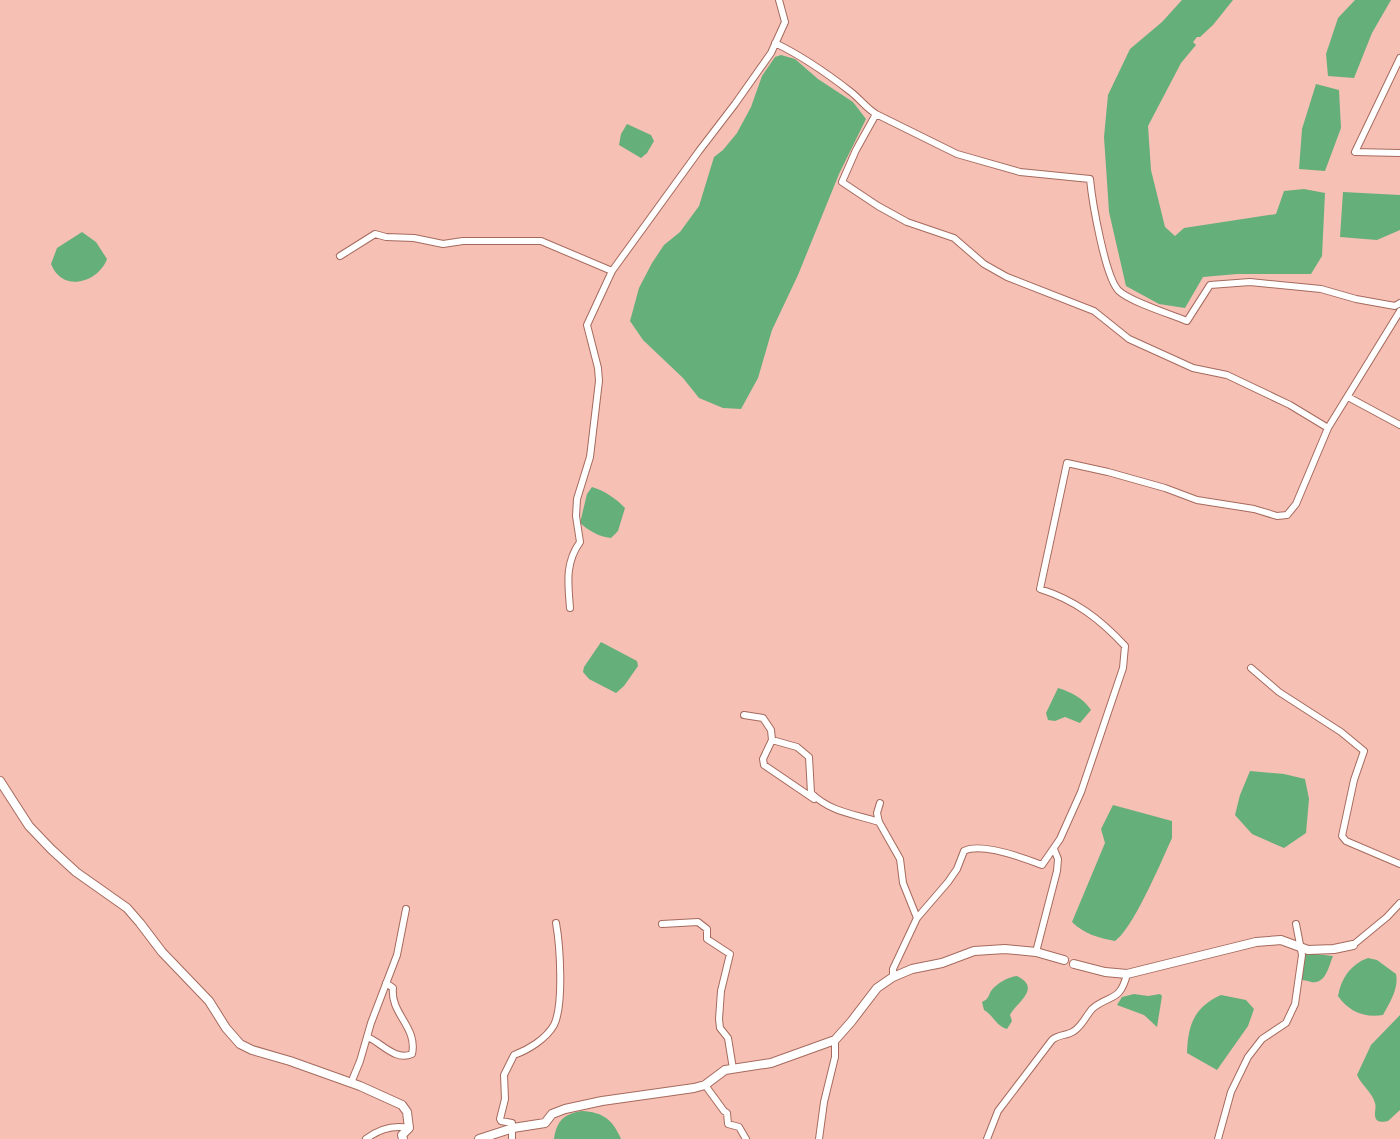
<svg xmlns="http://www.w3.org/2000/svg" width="1400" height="1139" font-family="Rubik,sans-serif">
	<rect width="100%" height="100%" fill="#f6c0b5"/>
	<path fill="#65af7b" d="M1182,0H1233L1213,25L1200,37H1197L1193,42L1196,45L1181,63L1148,126L1151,170L1165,227L1175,236L1184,228L1276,214L1284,191L1304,189L1325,193L1322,256L1311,274H1237L1203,277L1185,308L1159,304L1126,286L1109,212L1104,137L1108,95L1130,49L1162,22Z
		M1355,0H1391L1372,33L1354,78L1328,76L1326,54L1338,18Z
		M781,55L795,59L818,79L853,102L866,119L839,174L798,275L772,330L758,378L741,409L723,408L699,398L683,378L643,340L630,321L639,288L652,263L664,245L680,232L699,206L714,157L723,150L737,133L751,107L762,76L775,57Z
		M1316,84L1339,90L1341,128L1325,171L1299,169L1302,129Z
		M627,124L651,135L654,141L647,153L641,158L619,145L621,134Z
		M1343,192L1400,195V230L1377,240L1340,237Z
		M82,232L96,242L107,259C98,283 62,293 51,264L57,248Z
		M592,487C603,490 617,499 625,508L618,531L611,538C599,537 588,530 580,523L587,494Z
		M601,642L637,661L638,666L624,686L616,693L589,679L583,672L584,667Z
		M1058,688C1071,692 1083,698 1091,710L1080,723L1065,717L1055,721L1048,720L1046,713Z
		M1250,771L1284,774L1305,779L1309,799L1306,833L1284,848L1252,834L1235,815L1240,795Z
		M1113,805L1172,821V838C1162,860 1133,929 1115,941C1099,938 1084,934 1072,922L1105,843L1101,829Z
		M1307,953L1333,956C1329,965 1326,985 1311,982C1308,981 1305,980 1301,980L1304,954Z
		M1368,958L1377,960L1396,974C1399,988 1390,1002 1383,1015C1365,1018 1349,1012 1338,996C1341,978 1351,964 1368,958Z
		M1017,976C1042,988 1017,1002 1010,1015L1012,1021L1007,1029C996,1026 994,1016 984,1010L982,1002C989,999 988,996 991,991C997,983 1008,977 1017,976Z
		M1134,994L1148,996L1160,994L1162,996L1157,1027L1144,1015L1117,1005L1122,997Z
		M1221,995L1246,1000L1254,1009L1248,1026L1217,1070L1187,1053C1188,1025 1194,1007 1221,995Z
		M1400,1015V1110L1388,1121C1385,1122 1380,1122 1378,1121C1372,1117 1377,1109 1375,1103C1372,1092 1362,1086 1357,1075L1371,1045Z
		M582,1111C603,1112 613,1120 621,1139H554C557,1120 564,1114 582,1111Z"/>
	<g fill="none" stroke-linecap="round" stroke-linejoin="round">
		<g stroke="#a66a5d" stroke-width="8">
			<path id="street" d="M775,43C802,56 828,74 851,92C860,99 866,108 876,114
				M1400,58L1355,152L1400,153
				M340,256L375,234L386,237L414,238L443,244L463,241H541L612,271
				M1348,397L1400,425
				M1328,428L1290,405L1227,375L1193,368L1129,339L1094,311L1007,277L984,264L954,238L907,222L878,206L842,182L856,150L876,114L957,154L1020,172L1090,179C1092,200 1105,278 1119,291C1131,302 1170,314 1187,321L1210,285L1250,282L1321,289L1356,299L1395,306L1400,303
				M570,608C568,583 565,563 580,542L576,516L577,499L590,457L599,381L598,368L587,325L612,271L699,151L735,104L771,53L785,22L779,0
				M1251,668L1279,692L1341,732L1364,751L1354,780L1342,836L1346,841L1400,864
				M744,715L763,718L771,730L772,740L797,747L809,757L811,793C830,812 854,814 879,822L900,859L903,883L917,918
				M772,740L763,759L764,765L814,799
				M879,822L877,813L880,803
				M662,924L698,922L707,929V939L730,954L721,991L719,1019L720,1028L728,1038L733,1069
				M1353,945L1387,917L1400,903
				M1036,952L1057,871L1058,859L1054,849
				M893,977V969L917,918L948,882L957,869L964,851C981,842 1024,858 1042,865L1060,839L1081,792L1123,668L1125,646C1100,619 1075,600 1040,589L1067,463L1108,472L1165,488L1197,500L1254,509L1277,516L1287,515L1296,504L1328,428L1400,311
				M367,1037C380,1041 395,1062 412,1054C418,1027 390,1014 393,988L386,983
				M351,1083L360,1061L371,1023L397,955L406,909
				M705,1085L724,1111L727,1113L728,1124L739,1127L746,1139
				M366,1139C379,1129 393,1125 409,1128
				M512,1139V1123L501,1121L500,1119L505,1099L504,1075L514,1055C528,1050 546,1039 554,1025C564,1005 560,945 556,923
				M819,1139L824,1102L835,1057V1040
				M987,1139L998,1111L1052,1040C1059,1034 1067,1036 1074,1031C1082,1026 1086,1016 1092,1009C1109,994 1120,1003 1127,974
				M1218,1139L1231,1092L1248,1057L1262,1039L1286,1023L1295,1004L1302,955L1296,924"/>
		</g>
		<g stroke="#a66a5d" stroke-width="10">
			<path id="secondary" d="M0,781L29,826L51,849L76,872L127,908L140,923L162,952L209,1001L226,1028L240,1044L252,1050L290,1061L360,1086L402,1105L407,1112L409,1128L402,1135L403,1139
				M1074,964L1105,972L1127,974L1256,942L1281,940L1308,950L1334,949L1353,945
				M479,1139L513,1128L545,1123L552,1114L565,1109L602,1101L694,1088L705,1085L725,1070L771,1063L835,1040L851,1022L877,988L893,977L912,969L942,963L974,951L1005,949L1036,952L1064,960"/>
		</g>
		<use href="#street" stroke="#fff" stroke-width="6"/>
		<use href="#secondary" stroke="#fff" stroke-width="8"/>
	</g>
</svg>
